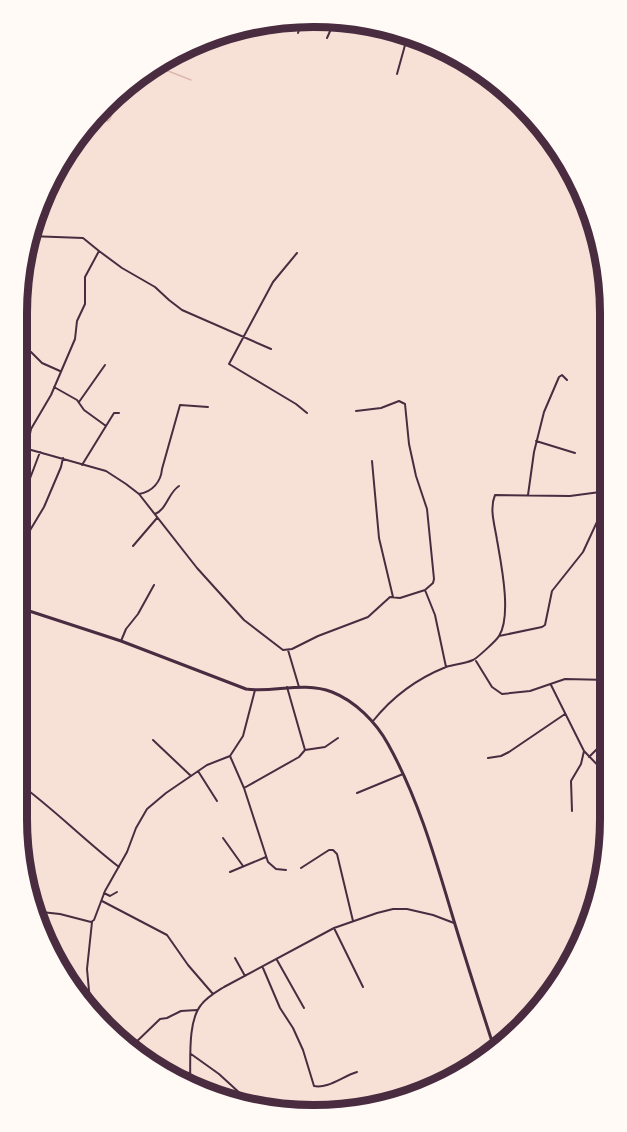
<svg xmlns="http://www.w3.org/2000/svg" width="627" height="1132" font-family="'Open Sans',sans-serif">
	<rect width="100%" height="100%" fill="#f7e1d7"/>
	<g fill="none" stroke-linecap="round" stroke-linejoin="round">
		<path stroke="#dcb8b0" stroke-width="1.5" d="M152,68L158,67L191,80
			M97,118L108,121L110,119L119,94"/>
		<path stroke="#4a2c40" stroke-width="2" d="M298,33L302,22
			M327,38L335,20
			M397,74L407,38
			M99,251L122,268L155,287L169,300L182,310L271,349
			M297,253L273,282L229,364L296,404L307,413
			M24,258L29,283L28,296
			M17,348L31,352L42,363L60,371
			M54,387L77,400L84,410L106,426
			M79,402L105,365
			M356,411L381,408L399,401L405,404L409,444L416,476L427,509L434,579L433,583L425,590
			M536,441L575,453
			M17,446L106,471L126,484L139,494L197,568L244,620L283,650L292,649L318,636L368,617L390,597L400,598L425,590L435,615L446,667
			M27,448L31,429L51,395L75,339L77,321L85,304V277L99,251L83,238L29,236
			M372,461L379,538L393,597
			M82,465L114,413H119
			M139,494C152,492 161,482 162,469L180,405L208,407
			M528,495L534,452L544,412L559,377L562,375L567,380
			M17,504L26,489L40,452
			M155,514C167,509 168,493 179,486
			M133,546L157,518
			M20,547L44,507L61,467L63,458
			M121,641L126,629L138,614L154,585
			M288,650L299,687
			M476,661L492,687L502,694L530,691L565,679L609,680
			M551,685L584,751L610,778
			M373,721C393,696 416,679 446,667C455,664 464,664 473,660C476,659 497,640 499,636C512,616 501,563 497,540C495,526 489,509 495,495L570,496L600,492L609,496L583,552L552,591L545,625L542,627L499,636
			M153,740L191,776
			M305,750L325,747L338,738
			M230,756L244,788L268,862L276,869L286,870
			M589,757L610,736
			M488,758L501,756L509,752L565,714
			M198,771L217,801
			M17,782C53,808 84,840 119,867
			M244,788L299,757L305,750L287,687
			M357,793L403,774
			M572,811L571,781L581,764L584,751
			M223,838L243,866
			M301,868L329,850H333L337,854L353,921
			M230,872L266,857
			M104,893L110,896L117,892
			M102,901L167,935L188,965L213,994
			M32,911L60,914L91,922L94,920L105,891L127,852L136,828L147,809L166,793L207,765L230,756L243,736L255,690
			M334,928L363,987
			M235,958L245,976
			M277,960L304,1008
			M263,968L280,1008L293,1028L303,1050L314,1086C328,1089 343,1076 357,1072
			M91,1012L87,969L92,922
			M130,1048L160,1019L167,1018L181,1011L197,1010
			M191,1054L219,1074L255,1107
			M161,1071L190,1073
			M190,1084C191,1062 187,1022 201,1005C207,997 216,992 224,987L334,928L377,913L393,909H407L433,915L454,923"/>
		<path stroke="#4a2c40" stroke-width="3" d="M17,607L121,641L246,689C274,693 303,681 332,692C355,701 376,722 388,744C417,796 434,854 451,911C465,958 480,1004 495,1051"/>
	</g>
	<path d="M0 0H627V1132H0ZM313 27H314A286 286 0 0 1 600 313V819A286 286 0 0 1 314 1105H313A286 286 0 0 1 27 819V313A286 286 0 0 1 313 27Z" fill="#fffaf5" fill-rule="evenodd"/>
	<path fill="none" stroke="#4a2c40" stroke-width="8" d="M313 27H314A286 286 0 0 1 600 313V819A286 286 0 0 1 314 1105H313A286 286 0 0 1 27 819V313A286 286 0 0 1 313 27Z"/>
</svg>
